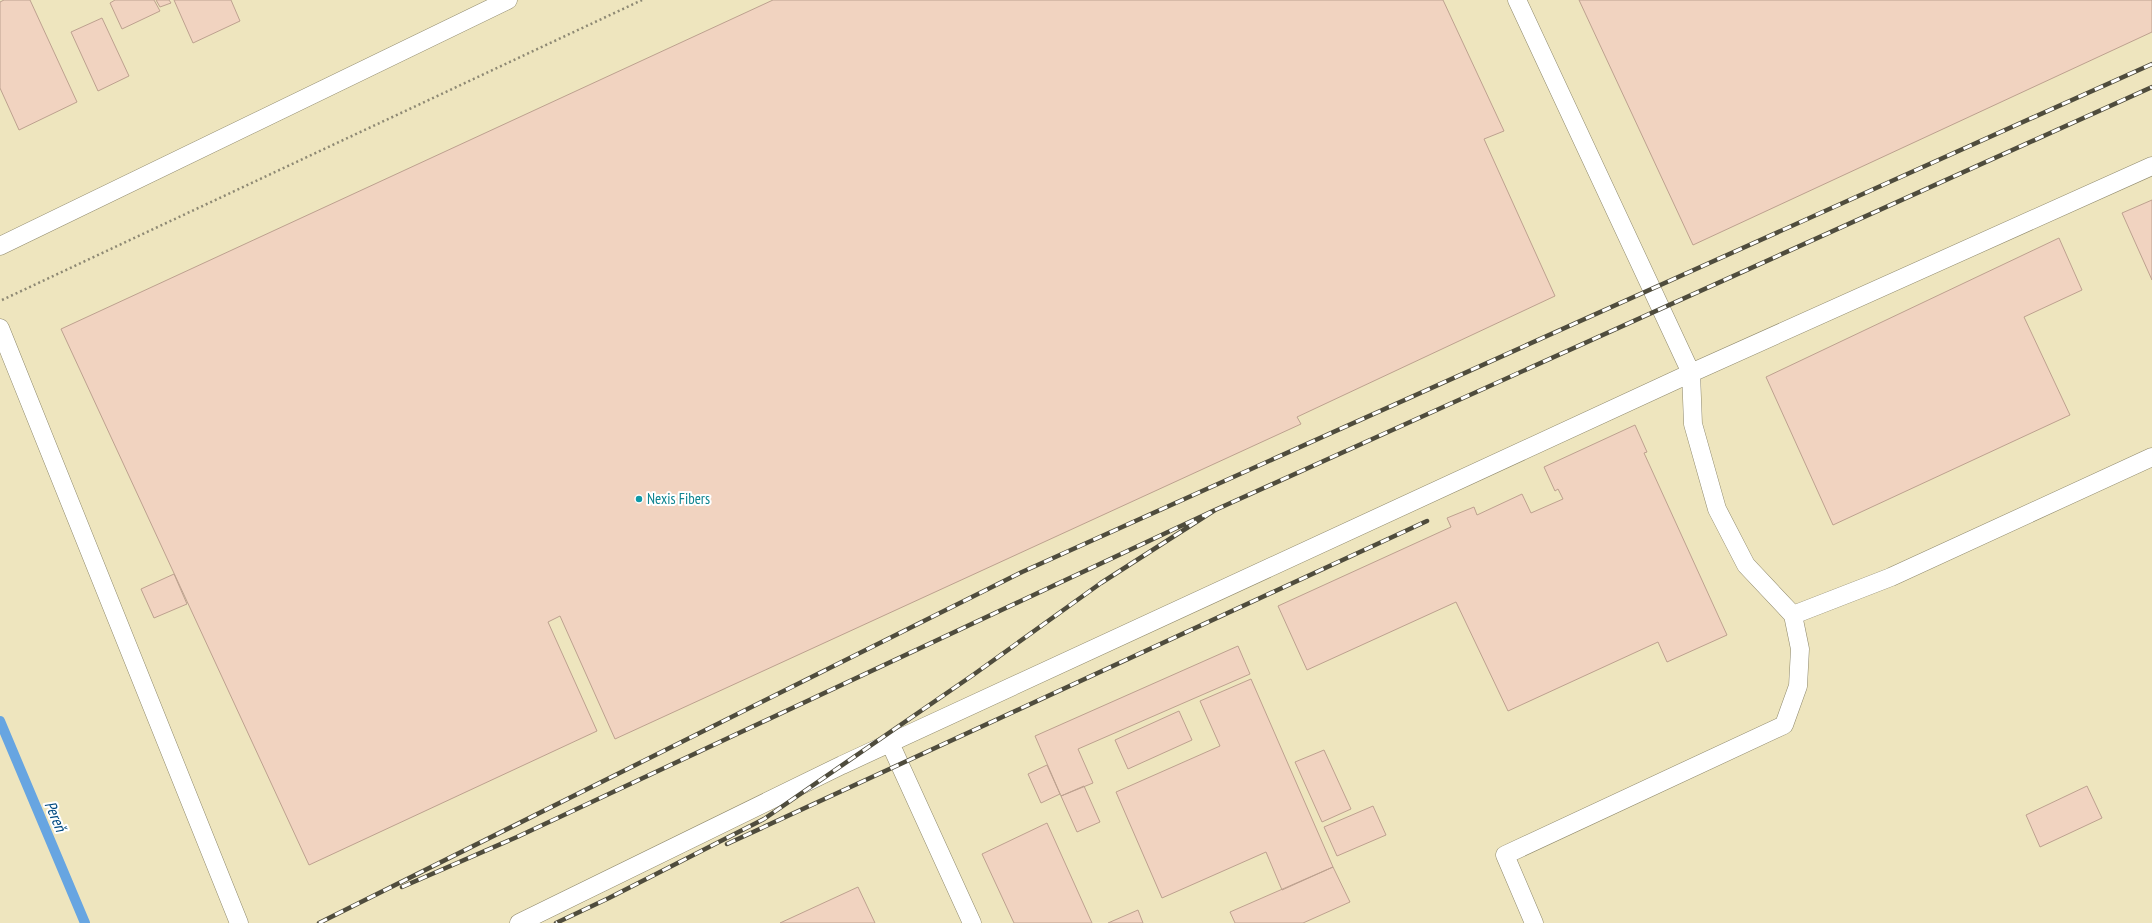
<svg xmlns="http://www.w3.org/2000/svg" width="2152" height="923" font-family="'PT Sans Narrow',sans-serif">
	<rect width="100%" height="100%" fill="#f8f1d1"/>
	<path fill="#eee5be" d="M0,0H2152V923H0Z"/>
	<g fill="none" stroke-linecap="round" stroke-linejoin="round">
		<path stroke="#67a5e1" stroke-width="10" d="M0,721L85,923"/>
	</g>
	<path fill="#f1d3c0" stroke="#bda18f" d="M4,0H30L77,102L19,130L0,88V2Z
		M115,0H154L160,11L122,29L110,3Z
		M156,0H169L171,3L160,7Z
		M174,0H231L240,21L193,43Z
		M773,0H1443L1504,131L1484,139L1555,296L1297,417L1301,424L615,739L560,616L548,622L597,731L309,865L61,329Z
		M1579,0H2152V32L1693,245Z
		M102,18L129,76L98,91L71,32Z
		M2152,200V280L2122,213Z
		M2059,238L2082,290L2024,317L2070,415L1833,525L1766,377Z
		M1635,425L1647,452L1644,453L1727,635L1667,662L1658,642L1508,711L1456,602L1307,670L1278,606L1451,527L1447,518L1474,507L1477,515L1522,494L1531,513L1563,499L1558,489L1555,491L1544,467Z
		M174,574L187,604L154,618L141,589Z
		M1238,646L1250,674L1078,749L1093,783L1061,796L1035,736Z
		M1251,679L1333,867L1282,890L1266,852L1162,898L1116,792L1220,746L1200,701Z
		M1179,711L1192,740L1128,769L1115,740Z
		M1324,750L1351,809L1322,822L1295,762Z
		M1047,765L1060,794L1041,803L1028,774Z
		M1084,786L1100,822L1077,832L1061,796Z
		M2087,786L2102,818L2040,847L2026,815Z
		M1373,806L1386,835L1337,856L1324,827Z
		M1047,823L1092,923H1014L982,854Z
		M1333,867L1350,902L1303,923H1235L1230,912Z
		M858,887L875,923H780Z
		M1138,910L1143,923H1108Z"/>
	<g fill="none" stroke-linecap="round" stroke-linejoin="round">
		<g stroke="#8e886b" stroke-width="19">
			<path id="lane" d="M1517,0L1691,373L1693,424L1717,509L1746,565L1793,615L1891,577L2152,457
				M0,246L508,0
				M0,328L239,923
				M890,743L972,923
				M519,923L842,765L1691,373L2152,166
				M1534,923L1505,855L1784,725L1798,686L1800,649L1793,615"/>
		</g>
		<path stroke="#8e8974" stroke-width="2.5" stroke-dasharray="2 3" stroke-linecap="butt" d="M2,300L642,0"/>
		<use href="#lane" stroke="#fff" stroke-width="18"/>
		<g stroke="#4f4c3d" stroke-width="4.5">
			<path id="rail" d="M1215,510L2152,87
				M727,844L1427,521
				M402,887L517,837L1215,510L1101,583L973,675L764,819L609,898L556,923
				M319,923L1022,572L2152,64"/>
		</g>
		<use href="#rail" stroke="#fff" stroke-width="3" stroke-dasharray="9" stroke-linecap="butt"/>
	</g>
	<circle fill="#0f9aa8" stroke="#fff" stroke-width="1.5" cx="639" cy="499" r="4"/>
	<g text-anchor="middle" stroke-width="4" stroke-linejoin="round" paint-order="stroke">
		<g font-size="15" fill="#0d838f" stroke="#fff" text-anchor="start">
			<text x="647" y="504">Nexis Fibers</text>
		</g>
		<g font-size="16" font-style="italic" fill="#004a81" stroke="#fff">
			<text transform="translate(56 816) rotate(67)" y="6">Pereň</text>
		</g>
	</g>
</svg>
